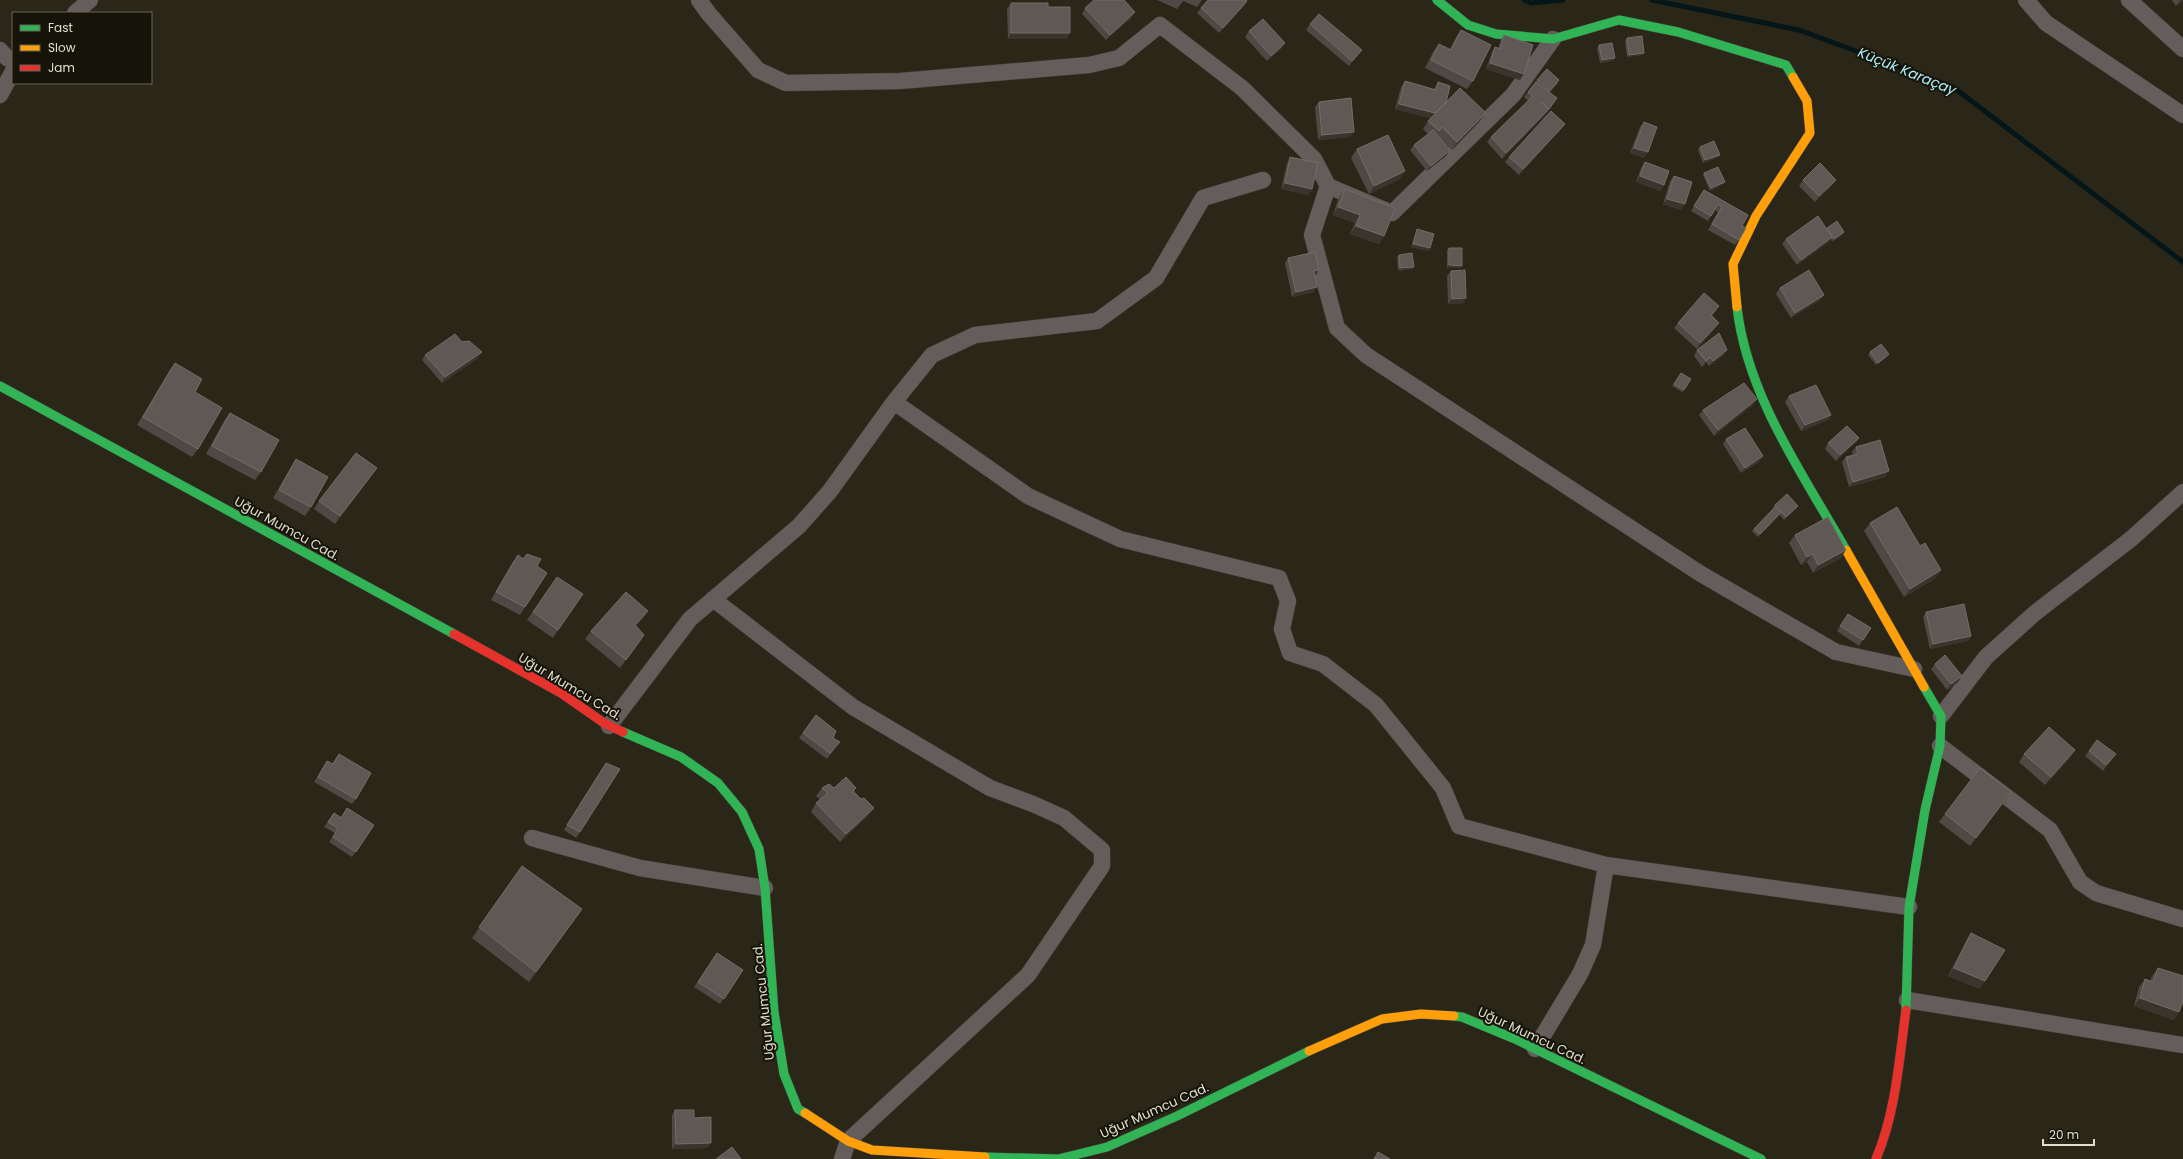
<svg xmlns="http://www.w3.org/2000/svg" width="2183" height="1159" font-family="Poppins,sans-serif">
	<rect width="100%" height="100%" fill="#2a2719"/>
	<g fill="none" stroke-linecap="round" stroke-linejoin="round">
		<path stroke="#041618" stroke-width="5" d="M1524,0L1531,3L1563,0
			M1652,0L1799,30L1953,87L2183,262"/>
		<g stroke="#454338" stroke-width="17">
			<path id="street" d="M699,0L709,14L758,70L786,83L900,81L1089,65L1119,58L1160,25L1242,88L1314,159L1328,186L1392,213L1513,95L1553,39
				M2026,0L2046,23L2183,115
				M2129,0L2183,49
				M75,13L90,0
				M0,50L7,58L13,61
				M0,95L13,71
				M1328,186L1312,235L1337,328L1366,355L1701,574L1836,652L1914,669
				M894,402L1028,496L1120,539L1279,578L1288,601L1282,629L1290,653L1323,664L1376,705L1443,788L1459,826L1606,865L1909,907
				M713,599L853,707L990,788L1033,804L1064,818L1102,850V866L1028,975L848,1141L842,1159
				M1941,716L1986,657L2035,613L2131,539L2183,492
				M609,726L690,619L799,526L830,491L894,402L932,355L975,335L1097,321L1156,278L1203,198L1263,180
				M1940,746L2050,830L2080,882L2096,893L2183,919
				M532,838L640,868L765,888
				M1907,1000L2183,1045
				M1535,1049L1580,974L1593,945L1606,865"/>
		</g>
		<g stroke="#454338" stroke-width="10">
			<path id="fast" d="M1437,0L1468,25L1496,34L1553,39L1619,20L1678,32L1786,65L1793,77
				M1737,307C1747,396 1803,474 1846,550
				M0,386L454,634
				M623,732L681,757L718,783L742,812L759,849L765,888L774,1012L784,1074L798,1109L805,1113
				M1906,1010L1909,907L1925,810L1940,746L1941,716L1924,687
				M1454,1016L1462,1017L1515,1039L1761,1159
				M985,1157L1058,1159L1107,1147L1177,1116L1309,1051"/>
		</g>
		<g stroke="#454338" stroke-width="10">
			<path id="slow" d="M1737,307L1733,264L1756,216L1810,133L1807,101L1793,77
				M1846,550L1924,687
				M1309,1051L1382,1019L1421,1014L1454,1016
				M805,1113L848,1141L872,1150L985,1157"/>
		</g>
		<g stroke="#454338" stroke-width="10">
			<path id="jam" d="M454,634L561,693L604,723L623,732
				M1876,1159C1896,1112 1899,1060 1906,1010"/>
		</g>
		<use href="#street" stroke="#645d5c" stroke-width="16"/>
		<use href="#fast" stroke="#30b455" stroke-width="9"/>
		<use href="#slow" stroke="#ff9f0a" stroke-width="9"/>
		<use href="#jam" stroke="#e5322d" stroke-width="9"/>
	</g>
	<path fill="#4f4845" d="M1157,0H1202L1197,7L1183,1L1177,9Z
		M2172,0H2183L2176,6Z
		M1247,1L1243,7L1219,33L1197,13L1201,8Z
		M1011,3L1048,7L1067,39H1008L1007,9Z
		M1085,8L1131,18L1106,40L1082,14Z
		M1310,24L1362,50L1349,66L1306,30Z
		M1461,30L1473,81L1467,89L1425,68L1433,52L1439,44L1450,49L1455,39Z
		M1249,31L1282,48L1267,61L1245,37Z
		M1504,35L1520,80L1486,69L1492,52L1495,47L1498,48L1501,40Z
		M1627,38L1644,53L1642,55L1627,57L1625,41Z
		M1599,45L1615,58L1613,61L1600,63L1597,48Z
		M1537,80L1558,83L1549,92L1557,98L1545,115L1502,159L1487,142L1491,137L1528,101L1524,97Z
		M1405,81L1434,89L1438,82L1446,103L1480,121L1452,150L1443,142L1446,156L1427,171L1410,150L1414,145L1428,134L1423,129L1430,118L1395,109L1401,87Z
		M1319,102L1350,137L1318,140L1315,107Z
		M1644,122V158L1630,153L1640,127Z
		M1565,124L1561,129L1519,175L1505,162L1509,157Z
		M1700,147L1718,157L1703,163L1698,150Z
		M1357,149L1400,179L1369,194L1351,158Z
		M1290,157L1312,189L1308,195L1281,189L1287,163Z
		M1645,162L1664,185L1660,191L1636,182L1641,168Z
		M1704,173L1723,184L1710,191L1703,175Z
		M1674,176L1681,210L1663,204L1670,181Z
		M1803,180L1832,185L1815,202L1799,186Z
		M1345,189L1384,236L1379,244L1350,234L1355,223L1333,215L1339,197Z
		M1704,190L1748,215L1742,226L1739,240L1735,245L1708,230L1718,212L1715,210L1708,221L1691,211Z
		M1827,228L1844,232L1842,235L1832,242L1831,239L1829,242L1797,265L1782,244L1786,239Z
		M1417,229L1430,248L1428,251L1411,247Z
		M1449,248L1460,268H1447V250Z
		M1399,255L1414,267L1412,269L1398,271L1397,257Z
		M1288,258L1319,270L1315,276L1314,292L1292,297L1285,263Z
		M1451,271L1466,298L1462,304H1448L1447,276Z
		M1780,288L1824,295L1820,300L1791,318L1776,294Z
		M1719,306L1712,316L1715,328L1697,349L1674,328L1678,323Z
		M462,342L478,358L442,383L422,360L425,355Z
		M1697,350L1723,356L1709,366L1706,362L1702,367L1694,356Z
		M1870,352L1887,357L1876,365L1868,355Z
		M175,363L195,392L198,449L192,457L137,425L169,371Z
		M1679,376L1684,390L1682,392L1672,386Z
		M1789,396L1831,415L1828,420L1801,431L1785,402Z
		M1753,405L1714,436L1699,415L1703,410Z
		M230,413L261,472L255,480L206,454L224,421Z
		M1859,438L1855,443L1836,461L1825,449L1828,443Z
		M1726,439L1759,462L1741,473L1723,444Z
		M1856,447L1885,477L1849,487L1842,462L1846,457L1853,455L1852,452Z
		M296,459L311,507L305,516L273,498L291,467Z
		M371,476L335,524L314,509L319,501Z
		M1775,505L1796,508L1784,520L1780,515L1758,537L1752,531L1774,508L1773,507Z
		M1870,523L1936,578L1904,597L1864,531Z
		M1795,535L1841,558L1813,573L1807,562L1801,565L1789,543Z
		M518,555L537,566L525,607L520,615L491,600L512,563Z
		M557,577L558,630L553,638L527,620Z
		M648,611L642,619L636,626L644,635L620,668L585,639L591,631Z
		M1926,612L1971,636L1968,641L1930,649L1923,617Z
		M1848,614L1871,628L1859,646L1837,631Z
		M1935,664L1958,682L1947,690L1931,669Z
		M816,715L833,738L836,747L827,759L799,738Z
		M2089,751L2116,754L2103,771L2085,756Z
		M339,754L356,799L352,804L314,782L327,761L332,764Z
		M2024,754L2070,758L2045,785L2019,762Z
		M606,763L580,832L576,838L564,830Z
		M822,788H856L854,791L868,816L840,842L811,812L816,803L820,800L816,796Z
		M2011,792L1970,846L1939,822L1945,814Z
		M334,813L341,817L374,825L352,857L329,842L335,833L324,827Z
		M522,866L582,909L529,982L472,938Z
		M1971,933L1980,989L1948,976L1966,941Z
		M717,953L743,970L720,1004L694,987Z
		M2158,968L2174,1020L2134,1006L2139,987L2145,979L2150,981L2152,976Z
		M675,1110L711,1143L707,1148L672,1149V1115Z"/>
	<path fill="#3a342d" d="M2180,0H2183V1L2176,6Z
		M1247,1L1243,7L1219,33L1223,28Z
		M1135,12L1131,18L1106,40L1110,35Z
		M1011,33H1070L1067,39H1008Z
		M1285,43L1282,48L1267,61L1271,56Z
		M1362,50L1358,55L1349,66L1352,61Z
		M1644,53L1642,55L1627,57L1629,55Z
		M1615,58L1613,61L1600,63L1602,60Z
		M1490,63L1524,74L1520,80L1486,69Z
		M1399,104L1436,113L1432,119L1395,109Z
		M1549,109L1545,115L1502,159L1506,153Z
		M1486,113L1480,121L1452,150L1457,142Z
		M1565,124L1561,129L1519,175L1523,169Z
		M1354,132L1350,137L1318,140L1322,135Z
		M1634,148L1648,152L1644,158L1630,153Z
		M1450,150L1446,156L1427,171L1431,166Z
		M1720,155L1718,157L1703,163L1705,160Z
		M1405,171L1400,179L1369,194L1374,186Z
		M1640,176L1664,185L1660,191L1636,182Z
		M1836,180L1832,185L1815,202L1819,196Z
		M1725,182L1723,184L1710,191L1711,188Z
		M1285,183L1312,189L1308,195L1281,189Z
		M1667,199L1685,204L1681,210L1663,204Z
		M1338,207L1360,215L1355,223L1333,215Z
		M1356,226L1384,236L1379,244L1350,234Z
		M1844,232L1842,235L1832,242L1834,239Z
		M1832,237L1829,242L1797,265L1801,260Z
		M1413,244L1430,248L1428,251L1411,247Z
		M1449,265L1462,266L1460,268H1447Z
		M1414,267L1412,269L1398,271L1400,268Z
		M1319,270L1315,276L1310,277L1314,271Z
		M1317,287L1314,292L1292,297L1296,292Z
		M1824,295L1820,300L1791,318L1795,313Z
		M1466,298L1462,304H1448L1452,299Z
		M1719,323L1715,328L1697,349L1700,343Z
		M1727,350L1723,356L1709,366L1713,361Z
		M482,352L478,358L442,383L445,377Z
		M1889,354L1887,357L1876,365L1878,363Z
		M1757,399L1753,405L1714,436L1718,430Z
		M1831,415L1828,420L1801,431L1805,425Z
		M1859,438L1855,443L1836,461L1840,455Z
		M1763,456L1759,462L1741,473L1745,468Z
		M377,468L335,524L340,516Z
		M1889,471L1885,477L1849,487L1853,482Z
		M1798,506L1784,520L1786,517Z
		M1781,512L1779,515L1758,537L1760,534Z
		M1846,550L1841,558L1813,573L1818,565Z
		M1813,554L1807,562L1801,565L1807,557Z
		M1941,570L1936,578L1904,597L1910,589Z
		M648,611L642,619L630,633L635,625Z
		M1971,636L1968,641L1930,649L1933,644Z
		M1962,676L1958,682L1947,690L1951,684Z
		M2075,750L2070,758L2045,785L2051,777Z
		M2116,754L2112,759L2103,771L2106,765Z
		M2011,792L2006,800L1970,846L1976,838Z
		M874,808L868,816L840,842L846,834Z
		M1954,968L1985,981L1980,989L1948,976Z
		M2140,998L2179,1012L2174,1020L2134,1006Z
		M711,1143L707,1148L672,1149L676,1144Z"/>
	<path fill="#5f5854" stroke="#736d67" d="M1094,0H1124L1135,12L1110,35L1085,8Z
		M1208,0H1246L1247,1L1223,28L1201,8Z
		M1011,3H1048V7H1070V33H1011Z
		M1319,14L1362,50L1352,61L1310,24Z
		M1263,19L1285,43L1271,56L1249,31Z
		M1461,30L1491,45L1473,81L1431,60L1439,44L1451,50Z
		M1504,35L1533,45L1524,74L1490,63L1495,47L1500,49Z
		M1642,36L1644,53L1629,55L1627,38Z
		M1612,43L1615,58L1602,60L1599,45Z
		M1547,69L1559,80L1550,91L1537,80Z
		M1405,81L1436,90L1438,82L1450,86L1446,103L1435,113L1399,104Z
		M1536,82L1557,98L1549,109L1541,102L1549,109L1506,153L1491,137L1533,96L1528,92Z
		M1460,88L1486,113L1457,142L1442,127L1439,131L1428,121Z
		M1351,98L1354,132L1322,135L1319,102Z
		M1551,111L1565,124L1523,169L1509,157Z
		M1644,122L1657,127L1648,152L1634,148Z
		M1433,130L1450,150L1431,166L1414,145Z
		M1388,135L1405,171L1374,186L1357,149Z
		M1714,141L1720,155L1705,160L1700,147Z
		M1290,157L1318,163L1312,189L1285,183Z
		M1645,162L1669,171L1664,185L1640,176Z
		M1820,163L1836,180L1819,196L1803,180Z
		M1718,167L1725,182L1711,188L1704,173Z
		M1674,176L1692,182L1685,204L1667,199Z
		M1345,189L1395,208L1384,236L1356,226L1360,215L1338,207Z
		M1704,190L1748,215L1742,226L1746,228L1739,240L1712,224L1722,207L1718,204L1711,216L1694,206Z
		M1818,216L1832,237L1801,260L1786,239Z
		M1837,221L1844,232L1834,239L1827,228Z
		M1417,229L1434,234L1430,248L1413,244Z
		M1449,248H1462V266L1449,265Z
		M1315,252L1319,270L1314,271L1317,287L1296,292L1288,258Z
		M1412,253L1414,267L1400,268L1399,255Z
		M1465,270L1466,298L1452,299L1451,271Z
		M1809,270L1824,295L1795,313L1780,288Z
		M1704,293L1719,306L1711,315L1719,323L1700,343L1678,323Z
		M1719,333L1727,350L1713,361L1710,357L1706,361L1697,350Z
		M455,334L462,342L469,341L482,352L445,377L425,355Z
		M1881,344L1889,354L1878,363L1870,352Z
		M175,363L202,379L195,392L222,408L198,449L143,417Z
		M1681,373L1691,379L1684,390L1674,384Z
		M1744,383L1757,399L1718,430L1703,410Z
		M1816,385L1831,415L1805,425L1789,396Z
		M230,413L279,440L261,472L212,446Z
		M1847,426L1859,438L1840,455L1828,443Z
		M1745,428L1763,456L1745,468L1726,439Z
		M1880,440L1889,471L1853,482L1846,457L1858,454L1856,447Z
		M356,453L377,468L340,516L319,501Z
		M296,459L328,477L311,507L279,490Z
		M1787,494L1798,506L1786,517L1775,505Z
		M1775,507L1781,512L1760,534L1754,529Z
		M1897,507L1920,546L1925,543L1941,570L1910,589L1870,523Z
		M1828,517L1846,550L1818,565L1813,554L1807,557L1795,535Z
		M527,554L541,559L537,566L547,573L525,607L496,592L518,555L523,559Z
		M557,577L583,594L558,630L533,612Z
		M626,592L648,611L635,625L644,635L626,660L591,631Z
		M1964,604L1971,636L1933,644L1926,612Z
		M1848,614L1871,628L1863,640L1840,626Z
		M1945,655L1962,676L1951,684L1935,664Z
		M816,715L836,731L833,738L840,742L830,753L803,733Z
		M2049,727L2075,750L2051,777L2024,754Z
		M2097,740L2116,754L2106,765L2089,751Z
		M339,754L371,773L356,799L318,777L327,761L333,764Z
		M606,763L620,769L580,832L567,825Z
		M1980,768L2011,792L1976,838L1945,814Z
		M846,777L856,788L853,791L861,799L864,798L874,808L846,834L816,803L828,793L822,788L829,784L834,788Z
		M347,808L374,825L356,852L333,837L338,828L328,822L334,813L341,818Z
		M522,866L582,909L536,972L479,927Z
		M1971,933L2005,950L1985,981L1954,968Z
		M717,953L743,970L724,999L698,982Z
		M2158,968L2183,976V1001L2179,1012L2140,998L2145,979L2153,982Z
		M675,1110H694V1118L711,1117V1143L676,1144Z
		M732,1147L741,1159H716Z
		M1378,1152L1390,1159H1374Z"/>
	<g text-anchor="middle" stroke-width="4" stroke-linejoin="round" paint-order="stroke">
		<g font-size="13" fill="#e0decf" stroke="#161409">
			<text transform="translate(287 528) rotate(29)" y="5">Uğur Mumcu Cad.</text>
			<text transform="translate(570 686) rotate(31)" y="5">Uğur Mumcu Cad.</text>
			<text transform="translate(763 1002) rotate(-96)" y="5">Uğur Mumcu Cad.</text>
			<text transform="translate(1532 1035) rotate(25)" y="5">Uğur Mumcu Cad.</text>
			<text transform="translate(1154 1110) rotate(-24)" y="5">Uğur Mumcu Cad.</text>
		</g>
		<g font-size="14" font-style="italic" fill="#b0f0fc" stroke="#161409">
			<text transform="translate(1907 71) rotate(22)" y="5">Küçük Karaçay</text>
		</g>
	</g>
	<rect x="12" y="12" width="140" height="72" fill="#161409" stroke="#676558"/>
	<rect x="20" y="25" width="20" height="6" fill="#30b455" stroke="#676558"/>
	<text x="48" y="32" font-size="12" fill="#e0decf">Fast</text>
	<rect x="20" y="45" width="20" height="6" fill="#ff9f0a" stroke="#676558"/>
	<text x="48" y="52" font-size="12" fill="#e0decf">Slow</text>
	<rect x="20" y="65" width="20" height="6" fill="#e5322d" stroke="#676558"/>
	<text x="48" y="72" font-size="12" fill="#e0decf">Jam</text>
	<path d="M2043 1139v6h51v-6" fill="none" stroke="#e0decf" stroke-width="2"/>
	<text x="2049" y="1139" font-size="12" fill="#e0decf" stroke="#161409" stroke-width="3" paint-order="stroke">20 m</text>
</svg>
